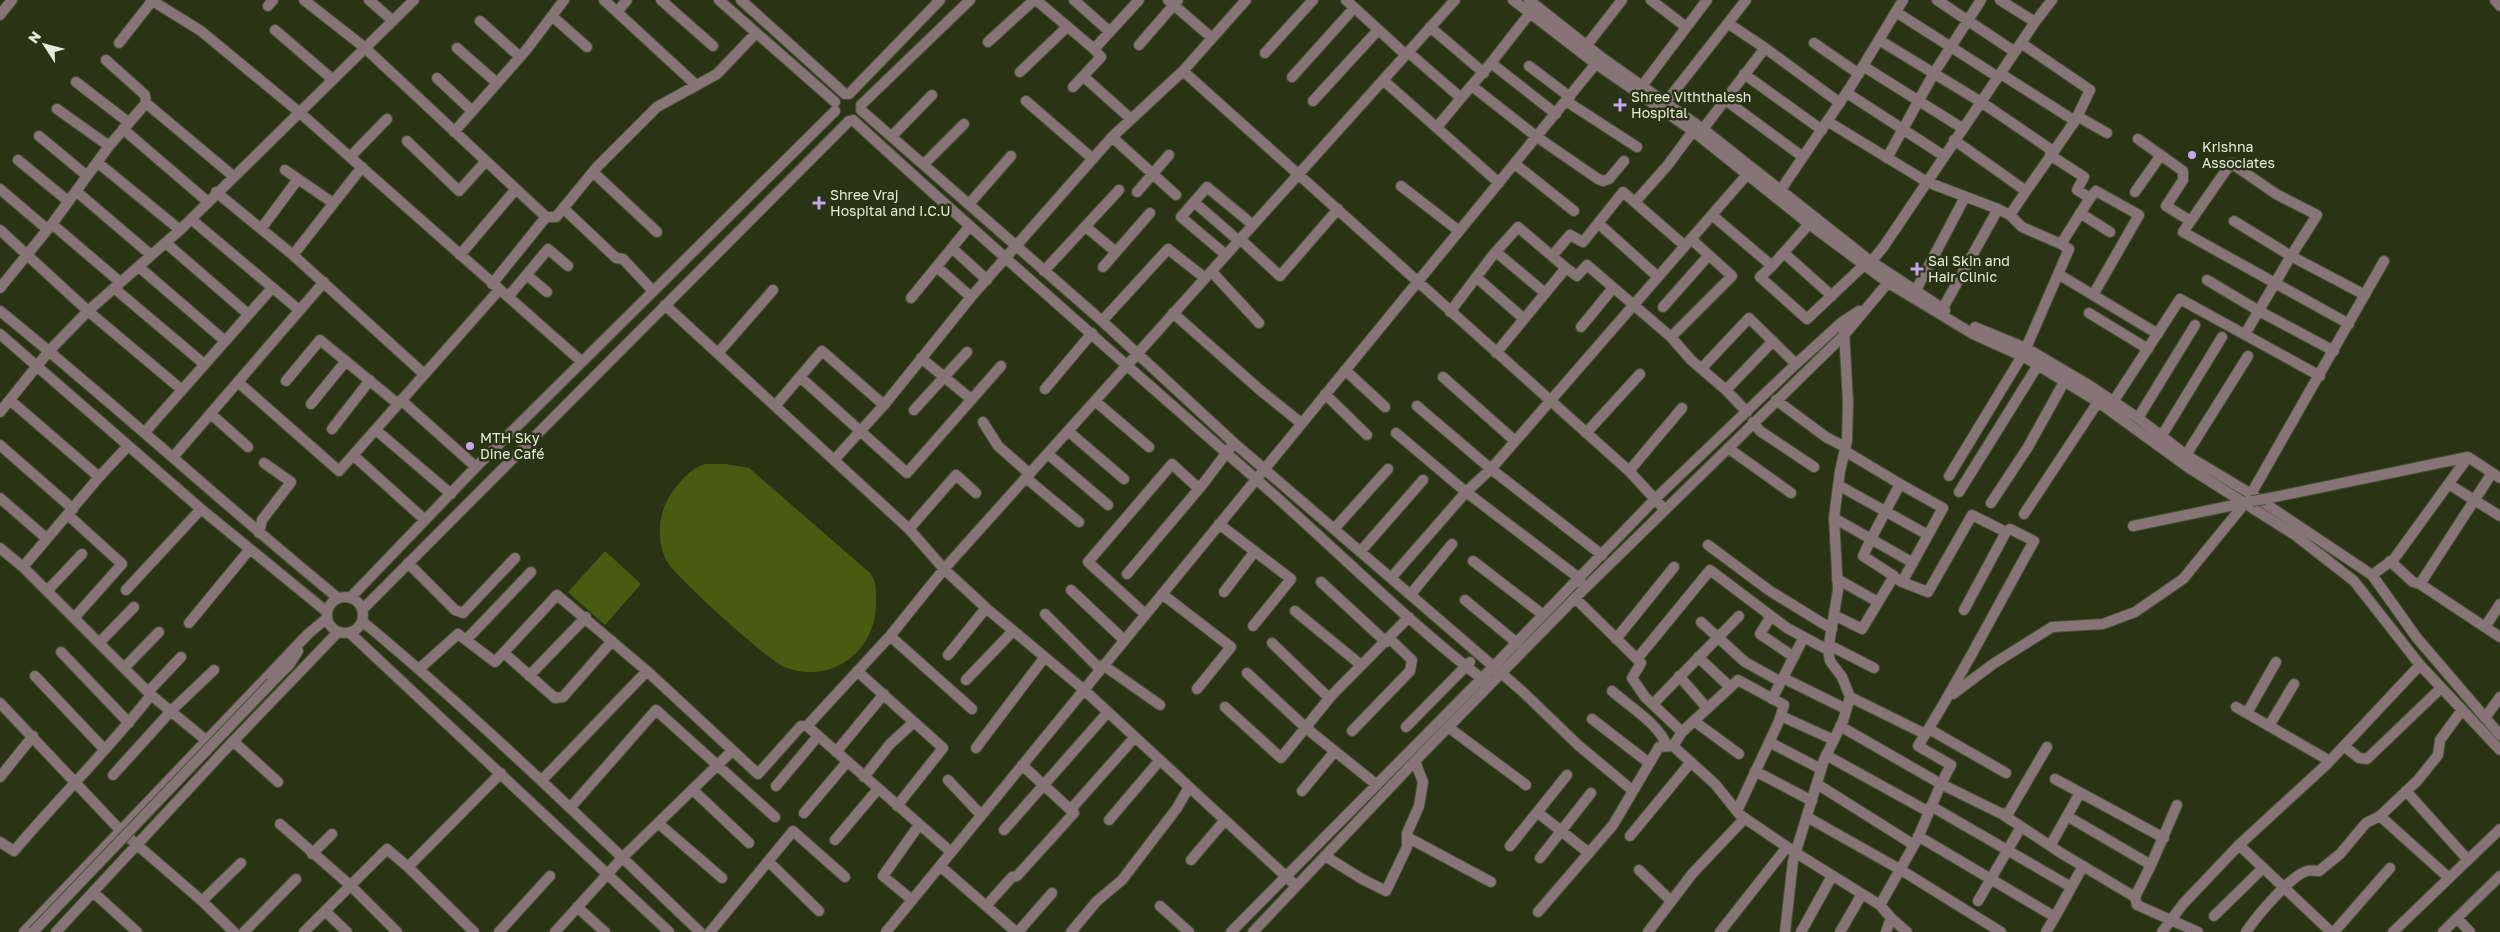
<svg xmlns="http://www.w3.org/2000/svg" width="2500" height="932" font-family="'Golos Text',sans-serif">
	<rect width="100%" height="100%" fill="#2a3415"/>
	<path fill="#475c11" d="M705,464H726L749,468L870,573C877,582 876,592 876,603C876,654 828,686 782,666C764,656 674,576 666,560C656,539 658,514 671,494C679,482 690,469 705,464Z
		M605,551L641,584L605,625L568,592Z"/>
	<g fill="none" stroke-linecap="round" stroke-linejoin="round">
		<g stroke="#485134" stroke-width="12">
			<path id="minor" d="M151,0L201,31L299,112L582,362
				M304,0L364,47L546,217H556L597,167L657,107L717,74L756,33
				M369,0L393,21
				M604,0L695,84
				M661,0L713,46
				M719,0L835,102
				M741,0L845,94
				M1036,0L1094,49L1139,0
				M1074,0L1110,32
				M1168,0L1212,38
				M1346,0L1406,55
				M1513,0L1596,64L1693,131L1809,224L1887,282L1973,334L2026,358L2098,402L2189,468L2295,535L2354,581L2420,665L2500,750
				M1529,0L1601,57L1703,129L1869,260L1945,310
				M1651,0L1686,27
				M1937,0L2015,52
				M2000,0L2035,22L2052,0
				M2495,0L2500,6
				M268,6L273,0
				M617,12L627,0
				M1896,12L1998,77
				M0,15L12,0
				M552,16L587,47
				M480,21L520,57
				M1729,24L1765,48
				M1430,27L1484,73
				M275,30L332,79
				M1879,40L1981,102L2053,151
				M988,42L1034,0
				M119,43L152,1
				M1814,43L1859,74
				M2021,43L2090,90L2075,121
				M1139,45L1178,0
				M1587,45L1622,0
				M457,48L497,83
				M1408,52L1461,98L1491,63L1556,114
				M1265,53L1313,0
				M1491,63L1530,13
				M1529,66L1570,97
				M1863,66L1962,128
				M1183,71L1629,471L1665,510
				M1020,72L1067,27
				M1744,74L1822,130
				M1083,76L1131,119
				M1292,77L1354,8
				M437,78L472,111
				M1383,80L1499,183
				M76,82L128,122
				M1472,86L1537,137L1598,179L1603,181L1609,179L1624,161
				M1642,86L1707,0
				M1073,87L1101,57L1094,49
				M1847,93L1944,156
				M849,94L940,0
				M1724,99L1803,157
				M1026,101L1093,159
				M1313,101L1378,30
				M1566,101L1637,147
				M1666,102L1746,0
				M146,103L233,176
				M861,105L970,0
				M57,109L109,146
				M861,110L1102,321L1234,443L1522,691L1578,745L1632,790
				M2077,116L2107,133
				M853,120C985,242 1121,360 1256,479C1333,546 1405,620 1486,682
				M1827,121L1927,182L1998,209
				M1437,127L1461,98
				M123,129L208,202
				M1703,129L1765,48L1840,103
				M454,132L527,49L564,0
				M39,136L86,175
				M892,136L932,95
				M1112,137L1176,195
				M2138,139L2183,171V180L2166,206L2189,220
				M1954,140L2026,191L2075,121L2001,74
				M407,141L459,191L486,161
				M350,157L387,119
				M1887,158L1934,73L1981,0
				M18,160L68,201
				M97,162L180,230
				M924,164L964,124
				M1515,164L1574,211
				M285,170L333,203
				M593,172L657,232
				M1401,186L1459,231
				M0,189L47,229
				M76,191L151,255
				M1780,191L1851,86L1903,0
				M216,192L293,255L424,374
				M1137,192L1169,155
				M2135,192L2161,155
				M2090,198L2096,191L2139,215L2093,295
				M1194,202L1239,241
				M1635,202L1667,166L1693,131
				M969,204L1011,156
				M563,208L616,258L623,259L653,291
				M2080,213L2110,232
				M1712,215L1772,266L1809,224
				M2010,215L2022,227L2061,244
				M191,219L299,310
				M2234,221L2291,256L2317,215L2276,194L2231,163L2183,232L2349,324
				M1598,223L1658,277
				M52,224L120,282
				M1086,227L1116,252
				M261,229L298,179
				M0,230L88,311L182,390
				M1240,239L1280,276L1338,209
				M166,243L248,314
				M952,248L987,280
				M1496,252L1545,293
				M1784,253L1832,296
				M293,255L362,167
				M460,255L516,189
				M1226,255L1181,217L1207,187L1253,225
				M1552,256L1570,235L1583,242L1623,192L1685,246
				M1871,262L1884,246L2035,22
				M1772,266L1760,277L1807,319L1864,265
				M139,267L225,341
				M937,267L971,297
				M1103,267L1150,213
				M1566,268L1577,276L1587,265L1671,337L1691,360L1726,390L1747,412
				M1044,271L1119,190
				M1212,272L1259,323
				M2058,274L2158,334
				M527,275L547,292
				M1476,277L1523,318
				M2207,280L2259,311L2334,351
				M492,284L546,217
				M0,288L52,224L109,146L146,103L145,95L106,60
				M114,288L204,364
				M1916,290L1965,197
				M508,297L548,249L568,266
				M911,298L969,227
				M665,305L909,529L944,569L986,608L1083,689L1292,882
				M1663,307L1709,255
				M1943,308L1998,209L2010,215L2026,191
				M0,311C115,404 224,505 338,598
				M1450,312L1493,255L1518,227L1566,268L1496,353
				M1173,313L1260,390L1301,423
				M2089,313L2148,349
				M1102,321L1168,249L1205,278
				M1581,327L1613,288
				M1975,327L2026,348L2087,384L2138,418L2186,455L2251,494L2372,575L2417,638L2500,735
				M0,334L201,509L327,612
				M2245,334L2291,256L2365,295
				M1671,337L1732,276L1691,239
				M2026,348L2069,249L2061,244L2090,198L2077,190L2084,177L2050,155
				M718,353L773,290
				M921,358L971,399
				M1702,368L1749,318L1796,364
				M1345,370L1385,407
				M800,377L907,473L1001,366
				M1443,377L1515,441
				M286,381L320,340L398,404
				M239,383L339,471L499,290
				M1045,389L1092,333
				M1726,390L1773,341
				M1325,394L1367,435
				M401,400L476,467
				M1776,400L1826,437L1845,447
				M11,401L99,477
				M1095,401L1149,447
				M2113,402L2180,299L2320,376
				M311,404L346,361
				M775,406L822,351L884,405
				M1417,406L1491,469L1602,555
				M914,410L967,352
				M0,412L49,351L88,311L180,230L414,0
				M211,414L248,447
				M2138,418L2195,325
				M983,422L998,446L1030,474
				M1753,422L1760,431L1814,467
				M332,429L370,380
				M376,430L451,494
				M1068,431L1124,479
				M145,432L272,288
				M1396,433L1466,492L1579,578L1581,583
				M1586,433L1640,374
				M2161,437L2222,337
				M0,445L73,509
				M1728,448L1791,493
				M1048,454L1108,505
				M353,455L425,520
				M2186,455L2248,356
				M174,456L324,282
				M2468,457L2500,478
				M834,460L884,405L971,297L1112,137L1183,71L1246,0
				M1629,471L1682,408
				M1949,476L2022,356
				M1026,478L1079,522
				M1838,485L1928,535
				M2450,485L2500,516
				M1959,492L2038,365
				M2251,494L2384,261
				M0,498L46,538
				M2265,499L2468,457L2394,559L2372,575
				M1991,503L2028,447L2064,382
				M2024,514L2098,402
				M68,515L122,564L74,618
				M1834,518L1871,539L1900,484L1845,451
				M1219,524L1291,579L1253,626
				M2133,526L2249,502
				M909,529L956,475L976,493
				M1334,529L1388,469
				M2006,532L2010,529L2034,541C1995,610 1960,680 1918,746L1951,765L1941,784L2002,814L2061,853L2135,897L2151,865L2177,805
				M259,533L262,520L291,482L264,463
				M1708,545L1770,591L1832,629
				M0,548L23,567L151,695L207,741
				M1360,552L1423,480
				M1473,561L1542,614
				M2390,561L2413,582L2420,584L2492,473
				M408,563L455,610L463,613L515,558
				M23,567L99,477L128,446
				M1127,574L1203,484
				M1391,578L1466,492L1491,469L1751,170
				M1837,579L1878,602
				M1899,580L1902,582L1943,508L1900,484
				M1321,582L1386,642
				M1902,582L1928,592L1972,515L2006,532L1964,610
				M2420,584L2500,637
				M126,590L201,509
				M1071,590L1124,640
				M47,591L82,554
				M1224,592L1255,551
				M1162,594L1231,647L1197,689
				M1411,594L1452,544
				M327 615a18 18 0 1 1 36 0a18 18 0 1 1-36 0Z
				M350,598L476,467L835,111
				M1575,598L1641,663L1632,678L1645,697L1682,732L1673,746L1715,784L1740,815L1796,853L1880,905L1891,918L1886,932
				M1465,600L1517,643
				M362,610L849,121
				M1295,611L1361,665
				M1045,614L1100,669
				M1145,614L1088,562L1172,464L1197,487L1203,484L1230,448
				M1834,615L1862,629L1894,576L1863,556L1871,539L1913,563
				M1771,616L1760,634L1794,657
				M362,621C480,719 589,826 700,932
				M1701,622L1745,662L1781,682
				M189,623L250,549
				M2485,627L2500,604
				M350,633L669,932
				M890,636L972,709
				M1616,639L1674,567
				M466,640L531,572
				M99,643L134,607
				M1272,643L1329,698
				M1829,645L1874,668
				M61,652L129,723
				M504,653L555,698L563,697L612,641
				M948,655L986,608
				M1698,657L1730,687
				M1637,659L1710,570L1787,628L1828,650
				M1103,665L1160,705
				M124,668L159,632
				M419,669L458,634L495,662L557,595L647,671L758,774L801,726H807
				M857,671L943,748L897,806
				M1247,673L1306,728L1377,785
				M35,676L104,749
				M529,676L586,617
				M1679,676L1707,708
				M1783,678L1846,709
				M966,680L1013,631
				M271,683L289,665L298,651
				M1612,691C1630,707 1659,724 1667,746
				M148,692L181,657
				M1953,694L1993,664L2052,627L2103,624L2135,612L2183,579L2246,502
				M1850,697L1925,734
				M1772,699L1804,637
				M0,703L120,830L202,901L234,932
				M1653,704L1739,616
				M1225,707L1281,758L1331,696L1409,617
				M2236,707L2330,761
				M2247,713L2276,662
				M1781,716L1834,740
				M2485,718L2500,697
				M1592,719L1649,763
				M1694,721L1739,754
				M1840,726L1941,784L1916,842
				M2269,726L2294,684
				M1406,727L1470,662
				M1448,727L1526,785
				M1929,729L2006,773
				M1352,731L1410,671L1412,660L1389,638
				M1682,732L1738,680L1784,705L1779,721L1737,811
				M233,741L278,782
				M1769,742L1821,769
				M2344,746L2359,758L2367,759L2441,688
				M976,748L1044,658
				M836,752L884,694
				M1826,755L1929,812
				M1755,771L1812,801
				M113,775L171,711L214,670
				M0,777L33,736
				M864,777L890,744L914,722
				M2055,779L2164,838
				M542,780L647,671
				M948,780L981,815
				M1817,784L1914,845L1880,905
				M776,786L818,736
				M693,790L749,843
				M1302,791L1335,751
				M2406,791L2468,860
				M1931,806L2071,887
				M570,808L656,710L775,817
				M1071,809L1135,737
				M1537,812L1589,853
				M804,813L847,762
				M2002,814L2009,812L2047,747
				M2067,816L2151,865
				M2380,816L2449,878
				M1807,817L1901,870L2001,932
				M1109,820L1160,760
				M658,823L722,878
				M280,824L351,886L397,932
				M1004,830L1108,712
				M1630,836L1691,762
				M1918,836L2055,917L2083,866
				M1407,837L1491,882
				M835,840L878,789
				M0,842L14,851C59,798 108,750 151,695
				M2239,845L2331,932
				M1510,846L1567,775
				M2050,846L2080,793
				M951,852L807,726L890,636L944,569L1455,0
				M312,854L332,834
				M1325,856L1362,879L1386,891L1407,847V833L1419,806L1423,782L1415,761
				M1540,858L1591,793
				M1191,860L1225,820
				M769,862L819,911
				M940,866L1016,932
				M408,867L501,773
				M1639,870L1671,901
				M93,892L137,932
				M2135,897L2137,905L2198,932
				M912,900L883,876L919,825
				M202,901L241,863
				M1978,901L2021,827
				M986,906L1012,877L1017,876L1074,813L1022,765
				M1160,906L1189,932
				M577,907L605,932
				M325,911L347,932
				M1538,912L1613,825L1659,747L1673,746
				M2214,916L2263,868
				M1891,918L1907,932
				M24,932L308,634L327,618
				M56,932L222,753L338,632
				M244,932L296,879
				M304,932L387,849L408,867L474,932
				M499,932L550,876
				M555,932L622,858L732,751
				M710,932L793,831L845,877
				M886,932L1599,60
				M1018,932L1052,893
				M1071,932L1097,901L1122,880L1177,808L1189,787
				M1231,932L1493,667L1656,498L1796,364L1842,322L1859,311
				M1253,932L1415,761L1575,598L1845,334L1891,279
				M1648,932L1692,874L1745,818
				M1720,932L1787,847
				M1785,932L1793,861L1824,760L1843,721L1850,697L1842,677L1830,661L1828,650L1838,590L1834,518L1840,471L1847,441L1848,402L1844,330
				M1801,932L1832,876
				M1840,932L1862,894
				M2046,932L2055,917
				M2162,932L2183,904L2239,845L2327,764L2420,665
				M2246,932C2256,917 2290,876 2307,871C2310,870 2316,871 2319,871L2340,854L2366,823L2380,816L2418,780L2438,755L2440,740L2462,710
				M2334,932L2390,868
				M2393,932L2500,829
				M2443,932L2457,918
				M2470,932L2457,918L2500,876"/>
		</g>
		<use href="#minor" stroke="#867477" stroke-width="10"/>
		<g stroke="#485134" stroke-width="12" stroke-linecap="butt">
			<path id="minor-bridge" d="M2252,501L2265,499
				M33,932L271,683"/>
		</g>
		<use href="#minor-bridge" stroke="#867477" stroke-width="10"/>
	</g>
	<g fill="#c7a6f0" stroke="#2a3415" stroke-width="2">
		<path d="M1617.5 97.5h5v5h5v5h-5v5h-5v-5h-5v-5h5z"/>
		<circle cx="2192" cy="155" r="5"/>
		<path d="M816.5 195.5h5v5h5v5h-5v5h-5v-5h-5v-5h5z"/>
		<path d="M1914.5 261.5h5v5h5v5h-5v5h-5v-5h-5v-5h5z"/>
		<circle cx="470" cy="446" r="5"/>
	</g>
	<g text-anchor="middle" stroke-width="5" stroke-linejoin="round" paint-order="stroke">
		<g font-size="14" fill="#e4ecd9" stroke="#2a3415" text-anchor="start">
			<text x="1631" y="102">Shree Viththalesh<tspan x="1631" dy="16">Hospital</tspan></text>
			<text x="2202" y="152">Krishna<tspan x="2202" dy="16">Associates</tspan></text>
			<text x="830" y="200">Shree Vraj<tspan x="830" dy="16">Hospital and I.C.U</tspan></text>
			<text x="1928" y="266">Sai Skin and<tspan x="1928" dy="16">Hair Clinic</tspan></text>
			<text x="480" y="443">MTH Sky<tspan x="480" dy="16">Dine Café</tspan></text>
		</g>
	</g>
	<g transform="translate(45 45) rotate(306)" stroke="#2a3415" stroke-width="4" paint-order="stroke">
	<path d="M0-4L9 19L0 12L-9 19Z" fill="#e4ecd9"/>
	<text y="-8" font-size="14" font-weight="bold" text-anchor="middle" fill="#e4ecd9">N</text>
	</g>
</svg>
